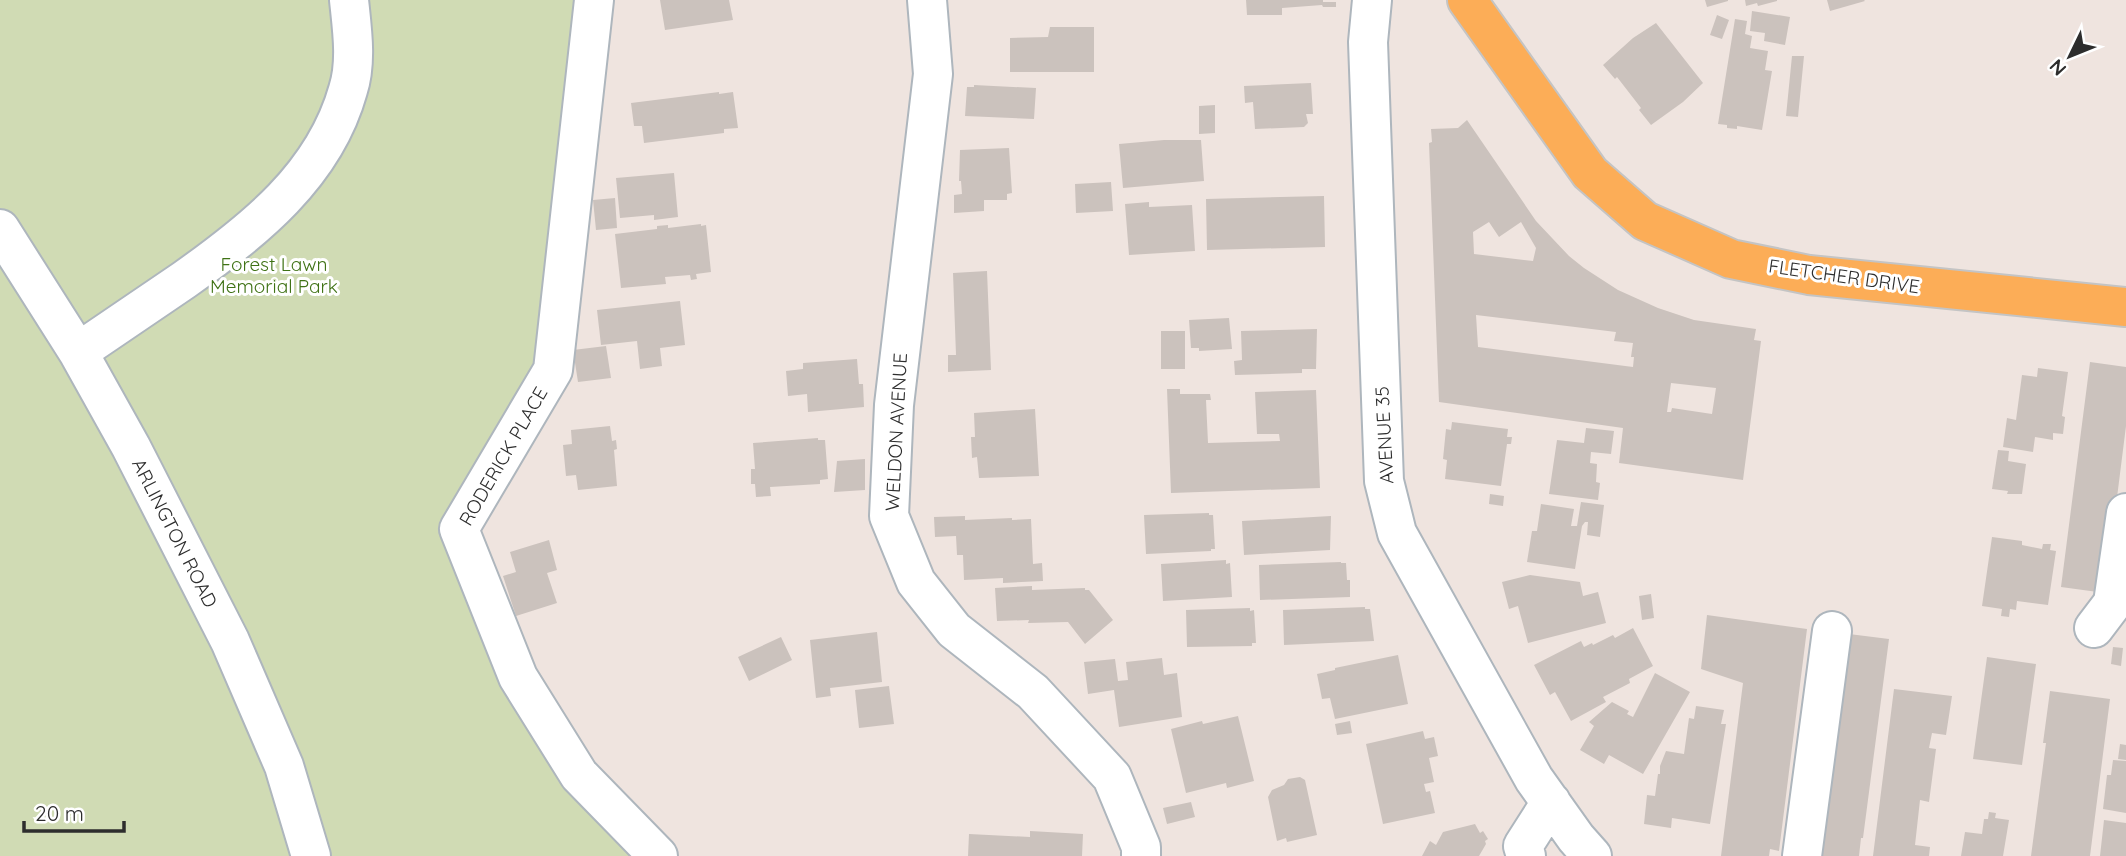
<svg xmlns="http://www.w3.org/2000/svg" width="2126" height="856" font-family="Quicksand,sans-serif">
	<rect width="100%" height="100%" fill="#efe4df"/>
	<path fill="#d0dbb4" d="M0,0H580L544,371L484,451L474,588L656,856H0Z"/>
	<path fill="#cbc2bd" fill-rule="evenodd" d="M660,0H729L733,20L665,30Z
		M1246,0H1323V2H1336V7H1323L1322,5L1282,8V15H1247Z
		M1705,0H1728V1L1707,7Z
		M1745,0H1777V1L1758,6L1757,3L1746,6Z
		M1827,0H1864L1865,1L1830,11Z
		M1752,11L1790,17L1785,45L1764,41L1765,33L1750,31Z
		M1717,15L1729,20L1722,39L1710,35Z
		M1735,19L1747,21L1745,34L1752,36L1750,48L1768,51L1765,70L1772,71L1762,130L1737,126V129L1727,128V125L1718,124Z
		M1656,23L1703,83L1683,102L1651,125L1639,110L1641,108L1617,77L1615,79L1603,65L1633,38Z
		M1050,27H1094V72H1010V38L1048,37Z
		M1792,56H1804L1798,117L1786,116Z
		M1311,83L1313,114H1306L1308,123L1304,127L1255,129L1253,102L1245,103L1244,86Z
		M974,85L1036,88L1034,119L965,116L967,87H974Z
		M719,92V94L733,92L738,128L724,129V133L644,143L642,126H634L631,103Z
		M1215,105V133L1199,134V106Z
		M1467,120L1536,221L1569,256L1584,268L1618,290L1658,308L1694,320L1756,329L1754,340L1761,341L1743,480L1619,463L1623,428L1439,402L1429,143L1432,142L1431,129L1458,128ZM1489,222L1499,237L1521,222L1536,248L1533,261L1474,254L1473,232ZM1476,315L1616,332L1614,341L1633,343L1631,357H1634L1633,367L1478,347ZM1671,383L1716,388L1712,414L1672,408L1671,412H1667Z
		M1164,140H1201L1204,181L1123,188L1119,144Z
		M1009,148L1012,193L1007,194V200H984V211L954,213V195L962,194L961,181H959L960,150Z
		M674,173L678,217L654,220V215L620,218L616,178Z
		M1111,182L1113,211L1076,213L1075,184Z
		M1324,196L1325,247L1207,250L1206,199Z
		M615,198L617,228L596,230L593,200Z
		M1149,202V207L1192,205L1195,251L1129,255L1125,204Z
		M701,224V226L706,225L711,272L696,274L697,279L691,280L690,275L665,277L666,284L621,288L615,234L657,229V226L668,225V228Z
		M987,271L991,370L948,372V355H956L953,273Z
		M680,301L685,345L660,348L662,366L640,369L637,341L601,345L597,310Z
		M1229,318L1232,349L1199,351V348H1191L1189,320Z
		M1317,329L1316,369H1302V373L1235,375L1234,361L1242,360L1241,331Z
		M1161,331H1185V369H1161Z
		M606,346L611,378L578,382L573,350Z
		M857,359L859,384H863L864,407L808,412L807,394L788,396L786,371L803,369V363Z
		M2090,362L2126,367V426L2105,593L2061,587Z
		M2038,368L2068,372L2062,416L2065,417L2063,434L2053,433V440L2035,437L2033,452L2003,447L2007,418L2016,420L2022,375L2037,377Z
		M1167,389H1180V394H1210L1211,400H1206L1208,443L1280,441L1279,434H1257L1255,392L1316,390L1320,488L1171,493Z
		M1035,409L1039,476L979,478L977,457L972,458L971,437H975L974,413Z
		M1452,422L1508,429L1507,437H1512L1511,444H1507L1501,486L1445,479L1447,460L1443,459L1446,429L1451,430Z
		M610,426L612,441L616,440L617,449L614,450L617,486L578,490L576,475L566,476L563,445L572,444L571,430Z
		M1586,428L1614,431L1611,454L1591,452L1590,463L1597,464L1596,482L1600,483L1598,500L1549,494L1557,440L1584,443Z
		M818,438V440H825L828,479L820,480V484L770,487L771,496L756,497L755,484H751V469H755L753,443Z
		M1998,450L2009,451L2008,461L2026,464L2022,494H2007L2008,491L1992,489Z
		M865,459V490L834,492L837,461Z
		M1490,494L1504,496L1503,506L1489,504Z
		M1581,502L1604,505L1600,537L1587,535L1588,522H1585L1582,526L1575,569L1527,562L1532,531H1537L1541,504L1574,509L1571,526H1577Z
		M1209,513V515H1213L1215,549H1211V551L1146,554L1144,515Z
		M965,516V520L1012,518V520L1031,519L1033,564L1042,563L1043,581L1003,583V578L964,580L963,555H957L956,536L935,537L934,517Z
		M1331,516L1330,550L1244,555L1242,521Z
		M1992,537L2022,541V545L2042,549L2043,544H2051L2050,550L2056,551L2048,605L2017,601L2016,610L2010,609L2009,617L2001,616L2002,609L1982,606Z
		M549,540L557,570L547,573L557,603L516,616L503,576L516,572L510,552Z
		M1226,560V564L1230,563L1232,597L1163,601L1161,564Z
		M1341,562V563H1346L1347,580H1350V597L1260,600L1259,565Z
		M1530,575L1580,582L1583,596L1598,592L1606,623L1528,643L1518,606L1509,609L1502,582Z
		M1032,586V590L1085,588V590H1089L1113,620L1085,644L1068,622L1028,623L1029,620L997,621L995,588Z
		M1651,594L1654,618L1642,620L1639,596Z
		M1365,607V609H1370L1374,641L1284,645L1283,610Z
		M1250,608V611L1254,610L1256,643H1252V646L1187,647L1186,610Z
		M1707,615L1807,629L1779,851L1770,849L1769,856H1721L1743,683L1701,669Z
		M1633,628L1653,666L1629,679L1630,683L1603,697L1606,702L1571,721L1555,692L1550,695L1534,665L1581,641L1584,647L1592,643L1593,645L1613,635L1615,638Z
		M877,632L882,682L830,688L831,696L816,698L810,640Z
		M1841,633L1889,639L1863,838H1861L1859,856H1813Z
		M781,637L792,660L749,681L738,657Z
		M2113,647L2123,648L2121,666L2111,664Z
		M1398,655L1408,704L1335,719L1330,698L1322,699L1317,674L1335,670V668Z
		M1987,657L2036,664L2022,765L1973,759Z
		M1162,658L1164,675L1177,673L1182,717L1119,727L1114,690L1088,694L1084,662L1115,659L1118,681L1128,680L1126,662Z
		M1655,673L1690,692L1643,774L1609,755L1604,764L1580,750L1594,726L1589,722L1612,702L1629,711L1627,714L1633,717Z
		M889,686L894,724L859,728L855,690Z
		M1894,689L1952,696L1946,735L1932,733L1929,748L1936,749L1929,802L1920,800L1915,845L1930,847L1929,856H1873Z
		M2050,691L2110,699L2090,856H2031L2046,743H2043Z
		M1696,706L1724,710L1721,724H1726L1710,824L1672,818L1671,828L1644,824L1647,795L1655,796L1658,774H1660V766L1666,751L1684,754L1689,718L1694,719Z
		M1238,716L1254,781L1227,788L1226,783L1186,793L1171,729L1202,721L1203,724Z
		M1350,721L1352,733L1337,735L1335,724Z
		M1423,731L1425,739L1434,737L1438,756L1429,758L1434,782L1424,784L1426,792L1430,791L1435,813L1383,824L1366,744Z
		M2120,744L2126,745V760L2118,759Z
		M2113,760L2126,761V813L2103,809L2107,775H2111Z
		M1300,777L1305,780L1317,835L1287,842L1286,838L1277,841L1268,797L1272,790L1284,785L1288,779Z
		M1191,802L1195,817L1167,824L1163,808Z
		M1989,812L1996,813L1995,818L2009,820L2003,856H1961L1965,832L1982,834L1984,819H1988Z
		M2104,820L2126,823V856H2100Z
		M1475,824L1480,833L1483,831L1488,839L1485,841L1486,844L1479,856H1422L1430,841L1436,845L1443,832Z
		M1030,831L1083,834L1082,856H968L969,834L1030,837Z"/>
	<g fill="none" stroke-linecap="round" stroke-linejoin="round">
		<g stroke="#aeb6bd" stroke-width="42">
			<path id="minor" d="M594,0L553,370L459,529L518,677L579,775L658,856
				M927,0L933,74L894,405L889,516L916,582L954,630L1033,692L1112,777L1141,847V856
				M1372,0L1368,42L1384,481L1397,533L1534,779L1576,838L1592,856
				M0,229L78,352L131,447L230,641L284,766L311,856
				M78,352C113,328 149,304 184,280C253,231 324,176 348,90C357,62 352,29 349,0
				M2094,628L2113,603L2126,513
				M1526,856L1523,846L1551,802
				M1802,856L1832,631"/>
		</g>
		<g stroke="#c4c4c4" stroke-width="42">
			<path id="major" d="M1467,0L1590,173L1645,221L1731,259L1809,275L2126,307"/>
		</g>
		<use href="#minor" stroke="#fff" stroke-width="38"/>
		<use href="#major" stroke="#fcad57" stroke-width="38"/>
	</g>
	<g text-anchor="middle" stroke-width="6" stroke-linejoin="round" paint-order="stroke">
		<g font-size="19" fill="#3f7215" stroke="#fff">
			<text x="274" y="271">Forest Lawn<tspan x="274" dy="22">Memorial Park</tspan></text>
		</g>
		<g font-size="19" fill="#2d2d2d" stroke="#fff">
			<text transform="translate(1844 276) rotate(8)" y="7">FLETCHER DRIVE</text>
			<text transform="translate(896 432) rotate(-87)" y="7">WELDON AVENUE</text>
			<text transform="translate(1384 435) rotate(-93)" y="7">AVENUE 35</text>
			<text transform="translate(503 456) rotate(-60)" y="7">RODERICK PLACE</text>
			<text transform="translate(175 533) rotate(63)" y="7">ARLINGTON ROAD</text>
		</g>
	</g>
	<g transform="translate(2070 56) rotate(227)" stroke="#ffffff" stroke-width="5" paint-order="stroke">
	<path d="M0-5L12 26L0 18L-12 26Z" fill="#2d2d2d"/>
	<text y="-10" font-size="19" font-weight="bold" text-anchor="middle" fill="#2d2d2d">N</text>
	</g>
	<path d="M24 821v10h100v-10" fill="none" stroke="#2d2d2d" stroke-width="3.5"/>
	<text x="35" y="821" font-size="21" fill="#2d2d2d" stroke="#ffffff" stroke-width="5" paint-order="stroke">20 m</text>
</svg>
